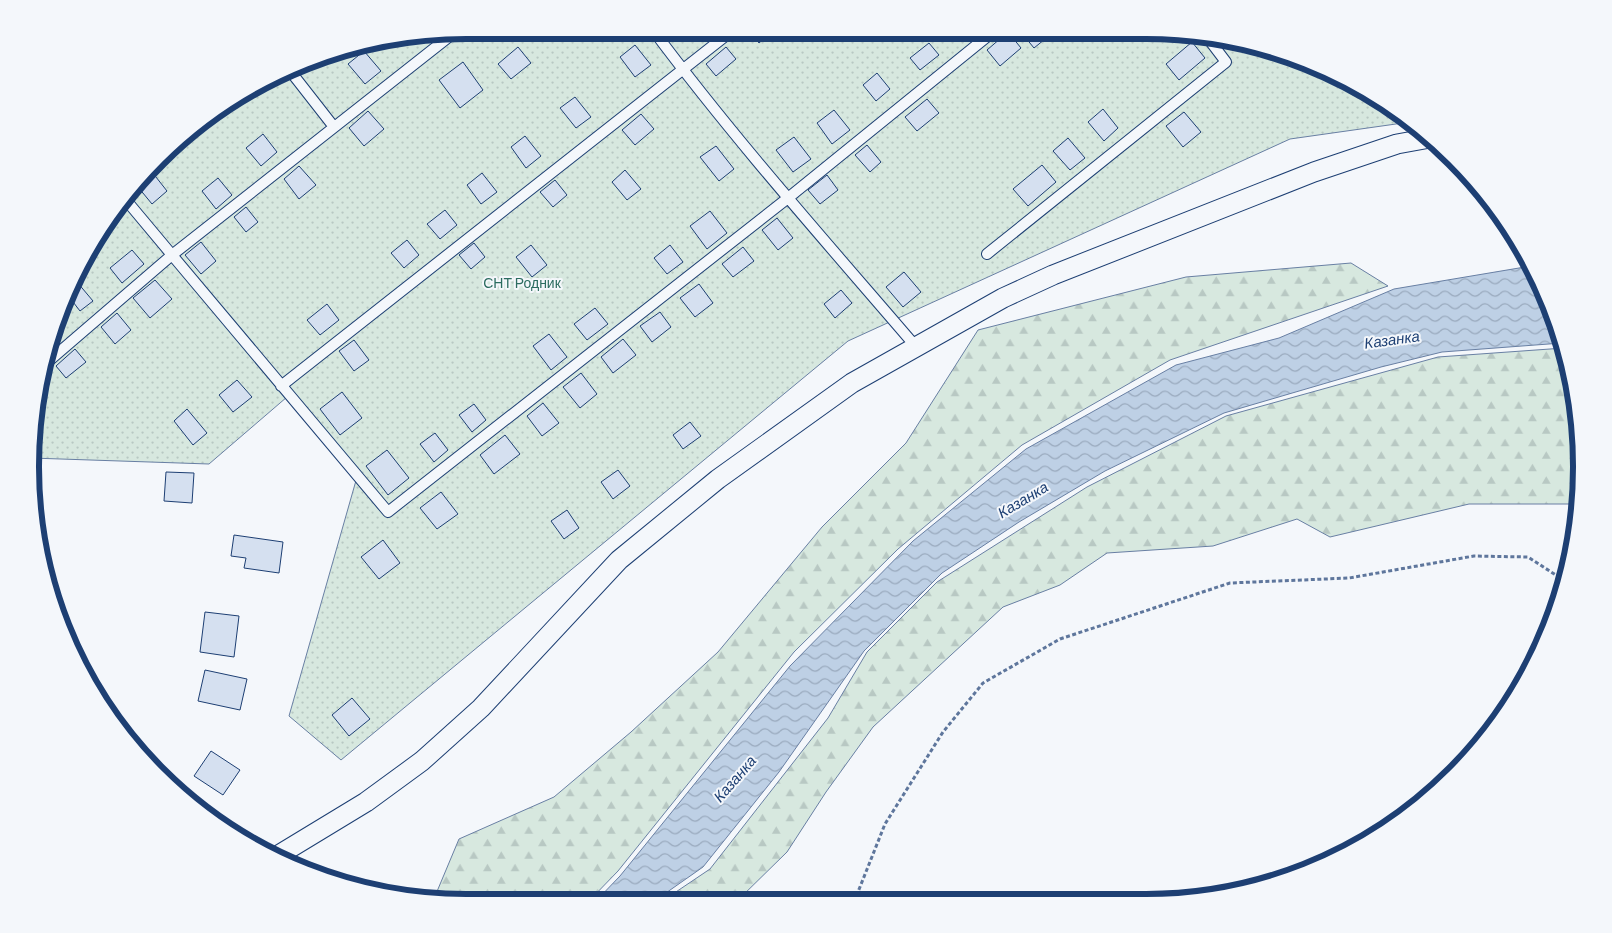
<svg xmlns="http://www.w3.org/2000/svg" width="1612" height="933" font-family="Barlow,sans-serif">
	<defs>
		<pattern id="grass-dots" width="8" height="8" patternUnits="userSpaceOnUse" patternTransform="scale(1.25)"><rect width="8" height="8" fill="#d7e8df"/><path d="M2 2h.1M6 6h.1" fill="none" stroke="#b8c8c3" stroke-width="1.8" stroke-linecap="round"/></pattern>
		<pattern id="forest-firs" width="22" height="20" patternUnits="userSpaceOnUse" patternTransform="scale(1.25)"><rect width="22" height="20" fill="#d7e8df"/><path d="M5 1l3.5 6h-7zM16 11l3.5 6h-7z" fill="#b8c8c3"/></pattern>
		<pattern id="water-waves" width="16" height="10" patternUnits="userSpaceOnUse" patternTransform="scale(1.25)"><rect width="16" height="10" fill="#bed0e5"/><path d="M0 5q4-4 8 0t8 0" fill="none" stroke="#9aaabe"/></pattern>
	</defs>
	<rect width="100%" height="100%" fill="#f4f7fb"/>
	<path fill="url(#grass-dots)" stroke="#687fa3" d="M467,30L1174,31L1286,53L1388,103L1410,122L1290,139L848,341L341,760L289,716L357,477L287,397L209,464L31,458L45,353L104,224L201,120L326,53Z"/>
	<path fill="url(#forest-firs)" stroke="#687fa3" d="M1351,263L1388,286L1170,360L1022,445L898,549L794,652L618,871L588,902L433,901L459,839L554,797L631,732L718,652L822,527L906,443L978,330L1186,277Z
		M1564,348L1574,381L1582,466L1578,504H1469L1330,537L1297,519L1213,546L1107,553L1060,585L1003,607L873,727L826,792L787,852L736,902H661L710,869L828,718L867,652L937,582L1087,487L1226,416L1438,357Z"/>
	<path fill="url(#water-waves)" stroke="#687fa3" d="M1531,266L1549,299L1562,343L1442,352L1381,367L1224,413L1105,471L1019,522L942,573L864,651L779,772L703,867L653,902H595L620,876L790,666L913,541L1026,449L1176,365L1279,338L1394,289Z"/>
	<path fill="#d5e0f0" stroke="#1d3f73" d="M681,30H703L690,41Z
		M748,30H774L759,43Z
		M1020,31H1055L1034,48Z
		M1008,32L1021,48L1000,66L987,50Z
		M1192,42L1205,58L1179,80L1166,64Z
		M929,43L939,55L920,70L910,58Z
		M635,45L651,65L635,77L620,57Z
		M518,47L531,63L511,79L498,64Z
		M726,47L736,59L716,76L706,64Z
		M364,51L381,71L365,84L348,64Z
		M463,62L483,90L460,108L439,80Z
		M877,73L890,89L876,101L863,85Z
		M575,97L591,117L576,128L560,108Z
		M927,99L939,113L917,131L905,117Z
		M1103,109L1118,128L1104,141L1088,122Z
		M834,110L850,130L832,144L817,123Z
		M368,111L384,129L364,146L349,128Z
		M1184,112L1201,132L1183,147L1166,126Z
		M641,114L654,129L635,145L622,130Z
		M263,134L277,152L261,166L246,148Z
		M525,136L541,156L526,168L511,147Z
		M794,137L811,159L793,172L776,150Z
		M1068,138L1085,158L1070,170L1053,151Z
		M867,145L881,162L870,172L855,155Z
		M716,146L734,169L719,181L700,157Z
		M1042,165L1056,182L1028,206L1013,189Z
		M299,166L316,185L299,199L284,179Z
		M625,170L641,189L627,200L612,182Z
		M152,172L167,191L152,204L138,187Z
		M482,173L497,192L481,204L467,185Z
		M827,175L838,190L820,204L808,190Z
		M218,178L232,195L216,209L202,191Z
		M555,180L567,195L553,207L540,192Z
		M246,207L258,222L246,232L234,217Z
		M445,210L457,225L440,239L427,224Z
		M710,211L727,233L707,249L690,226Z
		M777,218L793,238L778,250L762,230Z
		M407,240L419,255L404,268L391,253Z
		M201,242L216,261L201,274L185,255Z
		M474,243L485,257L471,269L459,255Z
		M531,245L547,265L532,277L516,257Z
		M670,245L683,262L667,274L654,258Z
		M743,247L754,261L733,277L722,264Z
		M132,250L144,264L122,283L110,268Z
		M904,272L921,292L903,307L886,287Z
		M155,280L172,299L150,318L133,298Z
		M77,282L93,301L80,311L70,298Z
		M699,284L713,303L695,317L680,298Z
		M841,290L852,303L835,318L824,304Z
		M327,304L339,320L320,335L307,320Z
		M595,308L608,324L587,340L574,324Z
		M660,312L671,327L652,342L640,326Z
		M117,313L131,330L115,344L101,327Z
		M549,334L567,357L551,370L533,346Z
		M623,339L636,355L613,373L601,357Z
		M354,340L369,360L354,371L339,351Z
		M75,349L86,362L66,378L56,366Z
		M581,373L597,394L580,408L563,387Z
		M237,380L252,397L233,412L219,395Z
		M342,392L362,418L340,435L320,409Z
		M543,403L559,423L542,436L527,416Z
		M474,404L486,420L472,432L459,415Z
		M187,409L207,433L193,445L174,421Z
		M690,422L701,436L683,449L673,435Z
		M435,433L448,450L434,462L420,444Z
		M505,435L520,454L494,474L480,455Z
		M387,450L409,478L388,495L366,466Z
		M618,470L630,486L613,499L601,482Z
		M166,472L194,473L192,503L164,501Z
		M441,492L458,514L437,529L420,508Z
		M567,510L579,528L564,539L551,521Z
		M234,535L283,542L279,573L244,568L246,558L231,556Z
		M383,540L400,563L379,579L361,557Z
		M205,612L239,616L234,657L200,652Z
		M205,670L247,679L240,710L198,701Z
		M352,698L370,719L349,736L332,715Z
		M211,751L240,770L223,795L194,776Z"/>
	<g fill="none" stroke-linecap="round" stroke-linejoin="round">
		<g stroke="#1d3f73" stroke-width="12">
			<path id="lane" d="M653,30C735,140 827,243 917,348
				M455,32L172,255L388,512L788,198L994,31
				M291,72L334,127
				M987,254L1226,62L1207,37
				M43,366L172,255L126,200
				M281,386L733,30"/>
		</g>
		<g stroke="#1d3f73" stroke-width="21">
			<path id="street" d="M277,856L366,802L422,761L481,708L619,560L718,479L852,383L1003,298L1053,275L1314,172L1397,144L1430,138"/>
		</g>
		<path stroke="#5e769c" stroke-width="3" stroke-dasharray="4 2.5" stroke-linecap="butt" d="M854,902L885,824L943,732L983,683L1060,639L1230,583L1349,578L1474,556L1528,557L1565,581"/>
		<use href="#lane" stroke="#f4f7fb" stroke-width="10"/>
		<use href="#street" stroke="#f4f7fb" stroke-width="19"/>
	</g>
	<g text-anchor="middle" stroke-width="4" stroke-linejoin="round" paint-order="stroke">
		<g font-size="14" fill="#2c6c60" stroke="#f4f7fb">
			<text x="522" y="288">СНТ Родник</text>
		</g>
		<g font-size="15" font-style="italic" fill="#1d3f73" stroke="#f4f7fb">
			<text transform="translate(1392 340) rotate(-8)" y="5">Казанка</text>
			<text transform="translate(1023 500) rotate(-31)" y="5">Казанка</text>
			<text transform="translate(735 779) rotate(-49)" y="5">Казанка</text>
		</g>
	</g>
	<path d="M0 0H1612V933H0ZM466 39H1146A427 427 0 0 1 1573 466V467A427 427 0 0 1 1146 894H466A427 427 0 0 1 39 467V466A427 427 0 0 1 466 39Z" fill="#f4f7fb" fill-rule="evenodd"/>
	<path fill="none" stroke="#1d3f73" stroke-width="6" d="M466 39H1146A427 427 0 0 1 1573 466V467A427 427 0 0 1 1146 894H466A427 427 0 0 1 39 467V466A427 427 0 0 1 466 39Z"/>
</svg>
